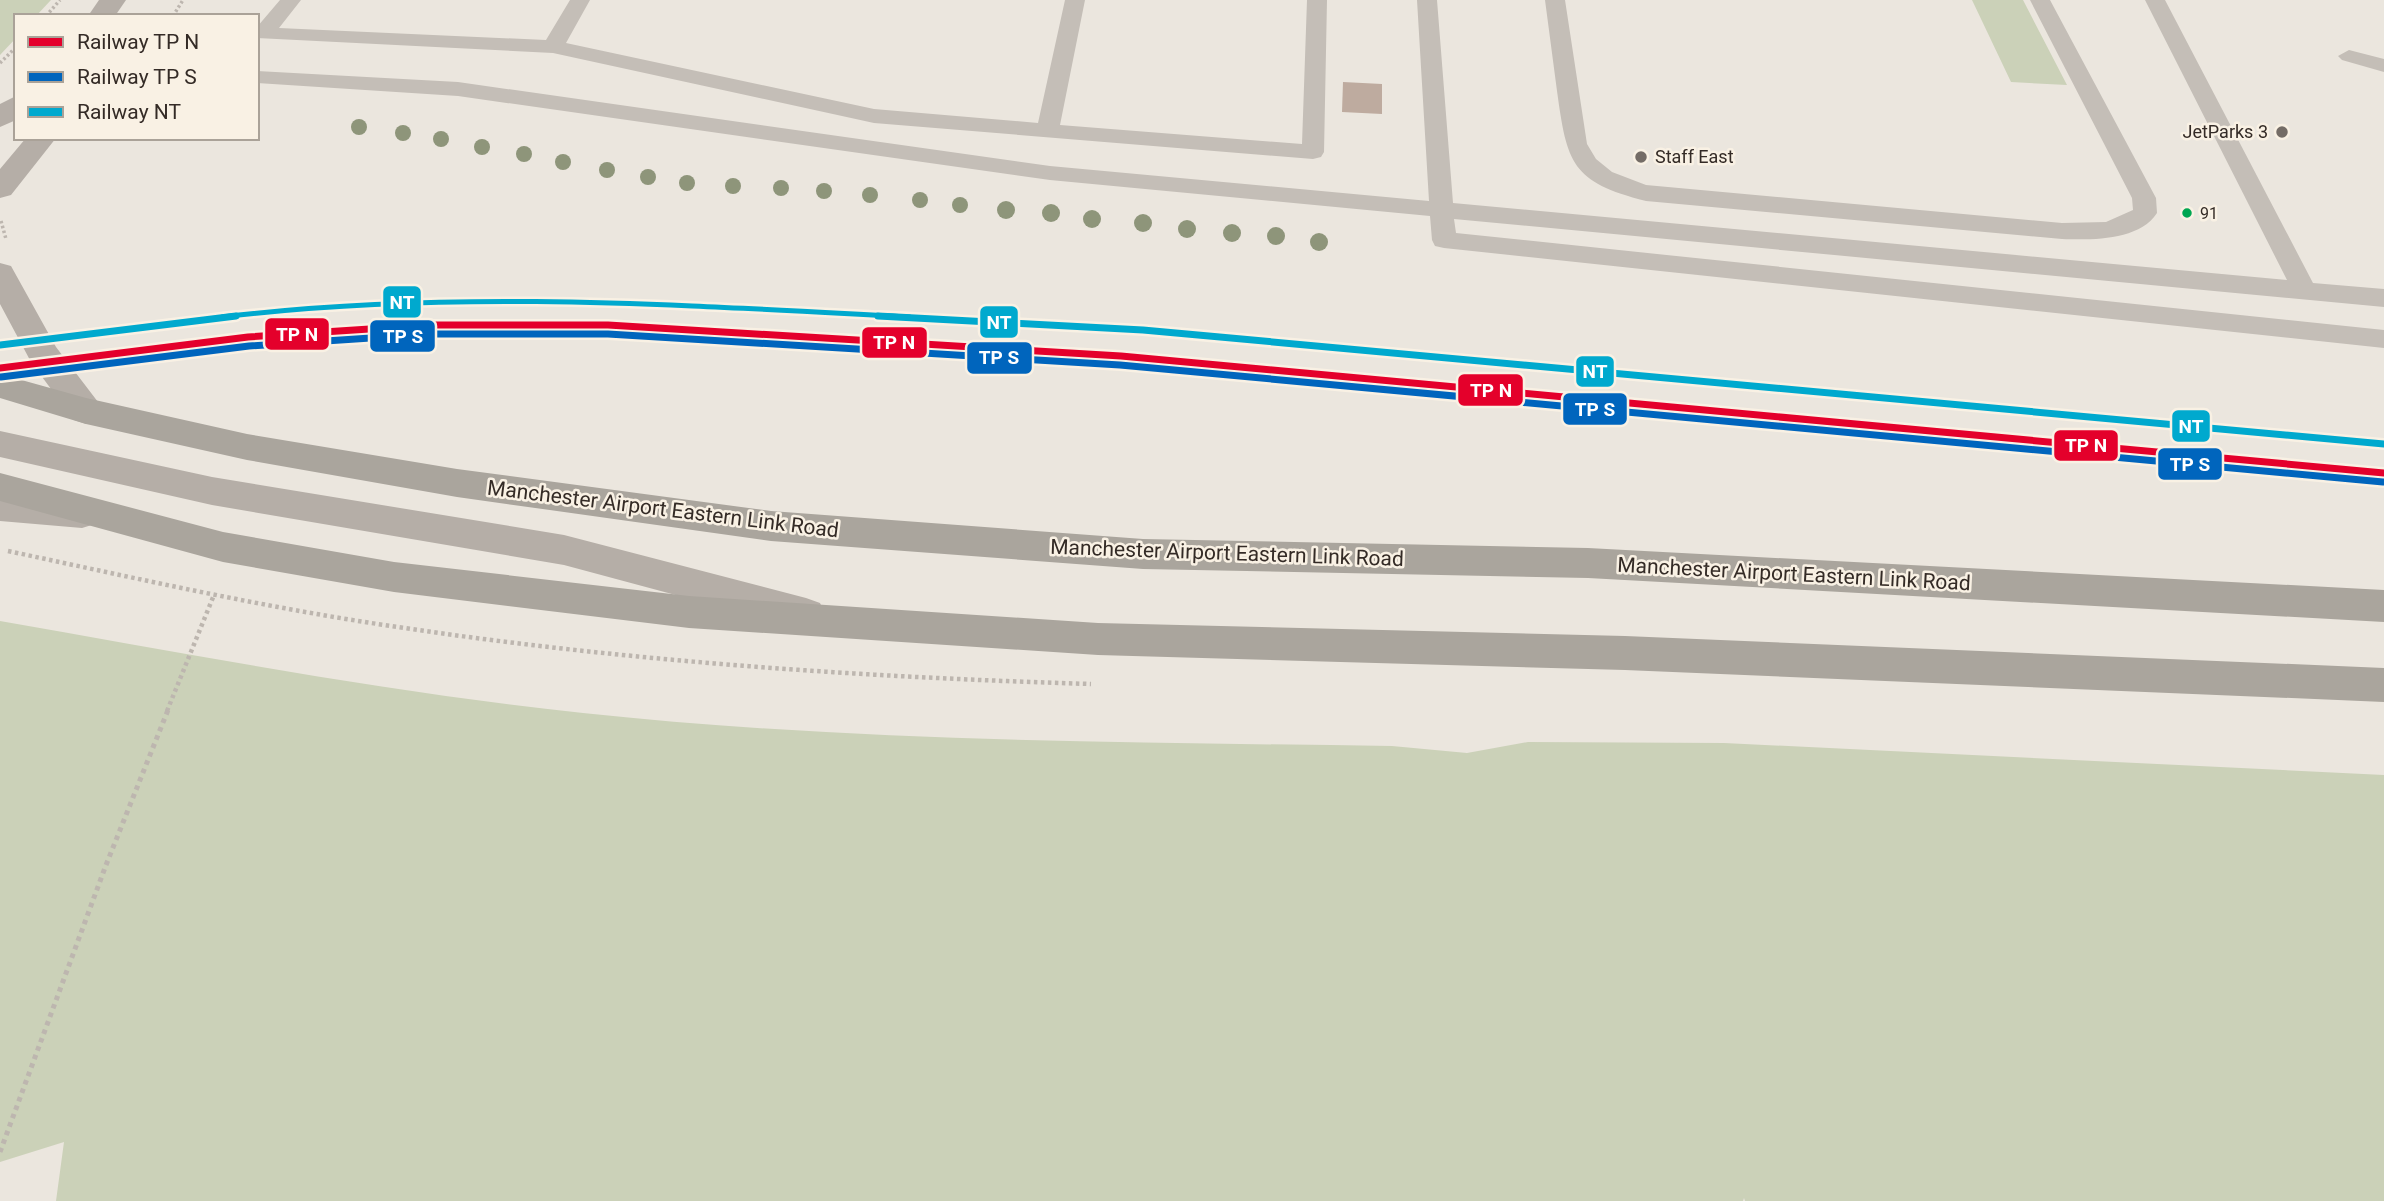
<svg xmlns="http://www.w3.org/2000/svg" width="2384" height="1201" font-family="Roboto,sans-serif">
	<rect width="100%" height="100%" fill="#ebe6de"/>
	<path fill="#cbd1b8" d="M0,0H51L36,16H16V38L0,55Z
		M1972,0H2023L2067,85L2011,82Z
		M0,621C194,655 387,692 583,713C852,742 1122,742 1392,746L1467,753L1528,742L1724,743L2384,775V1201H1745L1744,1198L1743,1201H56L64,1142L0,1162Z"/>
	<path fill="#beab9f" d="M1343,82L1382,84V114L1342,112Z"/>
	<g fill="none" stroke-linecap="round" stroke-linejoin="round">
		<path stroke="#bdb6af" stroke-width="3.5" stroke-dasharray="2.5 2.5" stroke-linecap="butt" d="M46,16L60,0
			M173,16L183,0
			M0,63L16,47
			M1,221L6,239"/>
		<path stroke="#bdb6af" stroke-width="4.5" stroke-dasharray="3.5 3.5" stroke-linecap="butt" d="M8,551C135,578 262,607 391,626C622,661 857,677 1091,684
			M167,711L214,595"/>
		<path stroke="#bdb6af" stroke-width="5" stroke-dasharray="4.5 4.5" stroke-linecap="butt" d="M0,1152L106,865L168,710"/>
		<path fill="#c4beb7" fill-rule="evenodd" d="M280,0H301L279,28L546,40L570,0H590L566,43L874,109L1038,123L1065,0H1085L1060,125L1302,144L1307,0H1327L1324,152L1321,157L1313,159L874,123L553,53L257,38V27Z
			M1417,0H1437L1453,203L2287,280L2145,0H2165L2313,283L2384,289V307L1454,219L1456,233L2384,330V348L1444,248L1435,246L1432,240L1430,216L1050,180L458,96L257,83V71L458,82L1050,166L1429,201Z
			M1545,0H1565L1587,144L1596,159L1612,172L1646,185L2062,223L2106,222L2133,210L2132,198L2030,0H2050L2156,198L2157,213C2139,241 2091,240 2062,239L1646,201C1571,182 1567,163 1557,91C1553,61 1549,30 1545,0Z
			M2349,50L2384,59V72L2342,60L2338,56Z"/>
		<path fill="#b5aea7" fill-rule="evenodd" d="M99,0H126L115,16H88Z
			M16,96V120L0,127V104Z
			M26,138H56L11,195L0,198V169Z
			M0,263L11,266L56,347L98,402L103,411L98,420L86,424L74,420L31,362L0,304Z
			M0,431L212,477L564,535L806,598L820,603L825,614L820,625L806,630L564,565L212,505L0,457Z
			M0,493L82,500L95,504L100,514L95,524L82,528L0,521Z"/>
		<path fill="#aaa59d" fill-rule="evenodd" d="M0,374L86,398L247,434L457,469L771,511L1143,539L1588,548L2384,590V622L1588,578L1143,569L771,541L457,497L247,460L86,424L0,398Z
			M0,473L223,532L394,562L689,596L1098,623L1625,636L2384,668V702L1625,670L1098,655L689,628L394,592L223,562L0,501Z"/>
		<g stroke="#f9f1e4" stroke-width="12">
			<path id="rail-1" d="M0,368L248,337L431,325H608L1121,356L2384,473"/>
		</g>
		<g stroke="#f9f1e4" stroke-width="12">
			<path id="rail-2" d="M1,377L249,346L431,334H608L1120,365L2383,482"/>
		</g>
		<g stroke="#f9f1e4" stroke-width="10">
			<path id="rail-3-far1" d="M222,317C453,289 679,305 910,317"/>
		</g>
		<g stroke="#f9f1e4" stroke-width="12">
			<path id="rail-3" d="M878,316L1143,330L2384,444
				M0,345L236,316"/>
		</g>
		<use href="#rail-1" stroke="#e4002b" stroke-width="7"/>
		<use href="#rail-2" stroke="#0065bd" stroke-width="7"/>
		<use href="#rail-3-far1" stroke="#00a9ce" stroke-width="5"/>
		<use href="#rail-3" stroke="#00a9ce" stroke-width="7"/>
	</g>
	<g fill="#8e957a">
		<circle cx="359" cy="127" r="8"/>
		<circle cx="403" cy="133" r="8"/>
		<circle cx="441" cy="139" r="8"/>
		<circle cx="482" cy="147" r="8"/>
		<circle cx="524" cy="154" r="8"/>
		<circle cx="563" cy="162" r="8"/>
		<circle cx="607" cy="170" r="8"/>
		<circle cx="648" cy="177" r="8"/>
		<circle cx="687" cy="183" r="8"/>
		<circle cx="733" cy="186" r="8"/>
		<circle cx="781" cy="188" r="8"/>
		<circle cx="824" cy="191" r="8"/>
		<circle cx="870" cy="195" r="8"/>
		<circle cx="920" cy="200" r="8"/>
		<circle cx="960" cy="205" r="8"/>
		<circle cx="1006" cy="210" r="9"/>
		<circle cx="1051" cy="213" r="9"/>
		<circle cx="1092" cy="219" r="9"/>
		<circle cx="1143" cy="223" r="9"/>
		<circle cx="1187" cy="229" r="9"/>
		<circle cx="1232" cy="233" r="9"/>
		<circle cx="1276" cy="236" r="9"/>
		<circle cx="1319" cy="242" r="9"/>
	</g>
	<g fill="#746c66" stroke="#f9f1e4" stroke-width="2.5">
		<circle cx="2282" cy="132" r="7"/>
		<circle cx="1641" cy="157" r="7"/>
	</g>
	<circle fill="#00a651" stroke="#f9f1e4" stroke-width="2.5" cx="2187" cy="213" r="6"/>
	<g text-anchor="middle" stroke-width="5" stroke-linejoin="round" paint-order="stroke">
		<g font-size="16" fill="#342b26" stroke="#f9f1e4" text-anchor="start">
			<text x="2200" y="219">91</text>
		</g>
		<g font-size="18" fill="#342b26" stroke="#f9f1e4" text-anchor="end">
			<text x="2268" y="138">JetParks 3</text>
			<text x="1655" y="163" text-anchor="start">Staff East</text>
		</g>
		<g font-size="21" fill="#342b26" stroke="#f9f1e4">
			<text transform="translate(663 509) rotate(7)" y="7">Manchester Airport Eastern Link Road</text>
			<text transform="translate(1227 553) rotate(2)" y="7">Manchester Airport Eastern Link Road</text>
			<text transform="translate(1794 574) rotate(3)" y="7">Manchester Airport Eastern Link Road</text>
		</g>
	</g>
	<g stroke="#f9f1e4" stroke-width="2.5">
		<rect x="382" y="285" width="40" height="34" rx="7" fill="#00a9ce"/>
		<rect x="979" y="305" width="40" height="34" rx="7" fill="#00a9ce"/>
		<rect x="264" y="317" width="66" height="34" rx="7" fill="#e4002b"/>
		<rect x="369" y="319" width="67" height="34" rx="7" fill="#0065bd"/>
		<rect x="861" y="326" width="67" height="33" rx="7" fill="#e4002b"/>
		<rect x="966" y="341" width="67" height="34" rx="7" fill="#0065bd"/>
		<rect x="1575" y="355" width="40" height="33" rx="7" fill="#00a9ce"/>
		<rect x="1457" y="373" width="67" height="34" rx="7" fill="#e4002b"/>
		<rect x="1562" y="392" width="66" height="34" rx="7" fill="#0065bd"/>
		<rect x="2171" y="409" width="40" height="34" rx="7" fill="#00a9ce"/>
		<rect x="2053" y="429" width="66" height="33" rx="7" fill="#e4002b"/>
		<rect x="2157" y="447" width="66" height="34" rx="7" fill="#0065bd"/>
	</g>
	<g font-size="19" text-anchor="middle" font-weight="bold" fill="#fff">
		<text x="402" y="309">NT</text>
		<text x="999" y="329">NT</text>
		<text x="297" y="341">TP N</text>
		<text x="403" y="343">TP S</text>
		<text x="894" y="349">TP N</text>
		<text x="999" y="364">TP S</text>
		<text x="1595" y="378">NT</text>
		<text x="1491" y="397">TP N</text>
		<text x="1595" y="416">TP S</text>
		<text x="2191" y="433">NT</text>
		<text x="2086" y="452">TP N</text>
		<text x="2190" y="471">TP S</text>
	</g>
	<rect x="14" y="14" width="245" height="126" fill="#f9f1e4" stroke="#aaa298" stroke-width="2"/>
	<rect x="28" y="37" width="35" height="10" fill="#e4002b" stroke="#aaa298" stroke-width="2"/>
	<text x="77" y="49" font-size="21" fill="#342b26">Railway TP N</text>
	<rect x="28" y="72" width="35" height="10" fill="#0065bd" stroke="#aaa298" stroke-width="2"/>
	<text x="77" y="84" font-size="21" fill="#342b26">Railway TP S</text>
	<rect x="28" y="107" width="35" height="10" fill="#00a9ce" stroke="#aaa298" stroke-width="2"/>
	<text x="77" y="119" font-size="21" fill="#342b26">Railway NT</text>
</svg>
